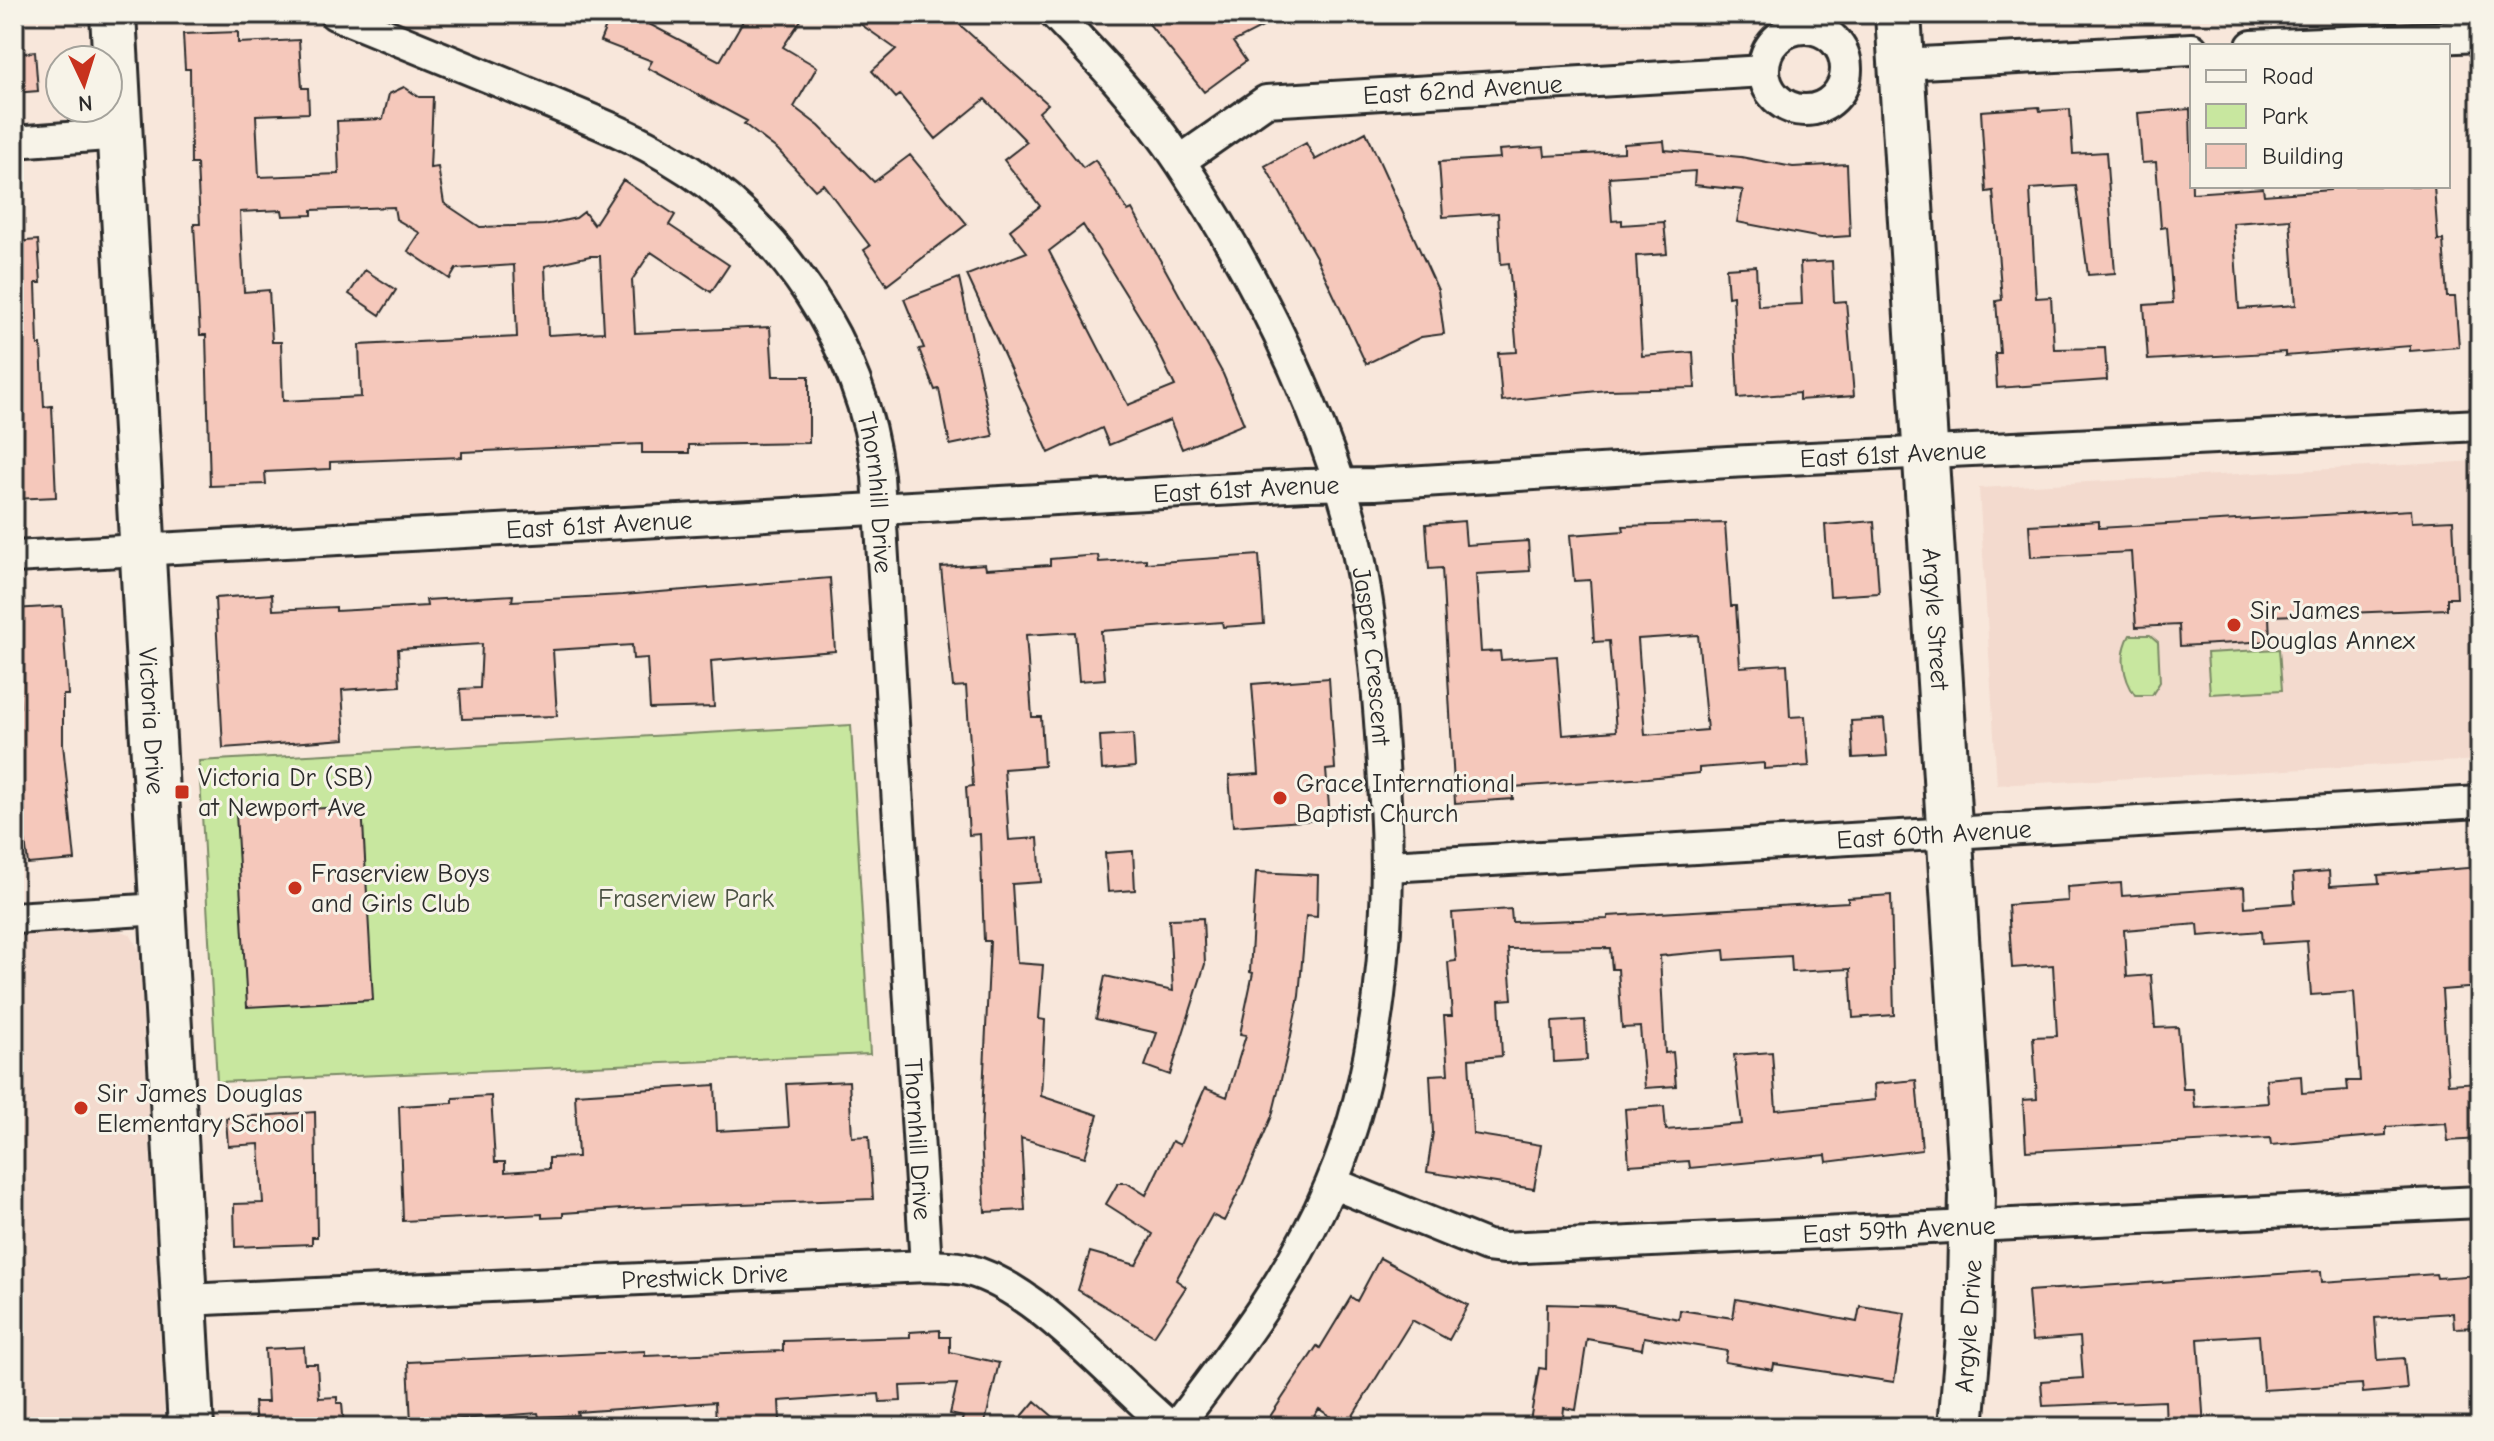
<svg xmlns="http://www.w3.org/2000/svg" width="2494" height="1441" font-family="'Comic Neue',sans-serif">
	<rect width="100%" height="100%" fill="#f8e7db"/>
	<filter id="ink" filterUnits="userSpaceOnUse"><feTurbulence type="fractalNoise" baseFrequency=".0125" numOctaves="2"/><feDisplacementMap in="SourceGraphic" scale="16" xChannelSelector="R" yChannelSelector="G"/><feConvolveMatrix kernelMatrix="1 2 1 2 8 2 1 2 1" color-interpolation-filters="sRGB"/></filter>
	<g filter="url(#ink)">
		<path fill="#f3dace" d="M2478,461L2480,760L1997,785L1979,488Z
			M112,928L130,934L139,950L165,1427H14V934Z"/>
		<path fill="#c8e79f" stroke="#7a8965" stroke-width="2" d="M2130,635H2150L2158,642L2160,682L2152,695H2135C2123,678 2119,654 2130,635Z
			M2279,649L2282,690L2210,694L2207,653Z
			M851,725L870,1054L217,1082L199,761Z"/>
		<path fill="#f5c8bb" stroke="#2b2b2b" stroke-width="2" fill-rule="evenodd" d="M611,14H653L649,24L720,61L747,14H805L783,47L817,67L794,107L819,126L874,182L910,155L967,224L887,285L864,250L870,246L823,184L815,190L778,150L744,124L747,121L648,68L652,61L600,41Z
			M846,14H969L960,25L1048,104L1039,112L1083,168L1095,160L1128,211L1132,209L1223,374L1244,424L1182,449L1170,420L1109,445L1102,428L1049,453L967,275L1027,252L1010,230L1040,206L1004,160L1027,142L985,99L936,139L900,95L896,98L872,71L896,49ZM1083,225L1148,330L1175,386L1128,405L1049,251Z
			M1141,14H1288L1233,42L1246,61L1204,92Z
			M238,32V43L299,40L302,88H308L309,113L256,115L259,177L339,174L337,121L383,119L389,94L404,87L419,97H433L430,168L438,167L444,203L480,227L544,225L576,218L584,212L594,225L623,180L675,215L669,225L729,265L711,292L651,252L632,280L635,333L770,327L773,376H809V443L689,445V453H642V444L462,452V457L330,462V469L265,472L266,484L210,486L206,335H200L194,224H200L197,164H191L190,69H185L183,34ZM394,207L396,219L420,233L408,251L450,279L456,269L514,265L517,337L359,345L361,397L283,401L281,342H272L269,290L244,292L240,212L282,210L283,216L312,215V210ZM590,256H600L604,332L548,335L545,266Z
			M35,52L38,91L14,93V54Z
			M2039,107L2040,111L2070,109L2073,154L2106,152L2115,273L2088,275L2076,186L2030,189L2036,298L2051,297L2054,349L2105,348L2107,380L1997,388L1995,353H2000L1996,301L2002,300L1993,191L1986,192L1981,111Z
			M2190,109L2192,193L2263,188L2264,195L2330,190V187L2342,186H2434L2438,241L2443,240L2447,297H2455L2459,347L2410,351V346L2285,356V352L2148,360L2144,305L2173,303L2167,227L2161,228L2156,162L2142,163L2138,113ZM2290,219L2296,305L2239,309L2233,223Z
			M1366,132L1438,290L1444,334L1421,337L1366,364L1316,257L1265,166L1306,143L1315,160Z
			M1664,141L1665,150L1741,157L1793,167L1847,164L1850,236L1821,238L1737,222L1743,190L1694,185L1695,171L1609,177L1612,221L1622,220V225L1664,222L1667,254L1636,256L1642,356L1693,352L1695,388L1607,390L1502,401L1498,353L1517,352L1509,263L1501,264L1498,213L1443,217L1439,162L1500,158L1499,150L1544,147L1545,156L1624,152V144Z
			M38,240L41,283H36L38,345H41L44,407L52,406L56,497L14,499V242Z
			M1832,261L1834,302L1846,301L1854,396L1799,400V393L1738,398L1733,296L1728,297L1726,268L1756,266L1758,306L1802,304L1800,263Z
			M365,270L396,290L380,315L349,294Z
			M959,278L993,436L950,445L939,389L935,390L919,349L924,348L904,299Z
			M2411,510L2412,522L2453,520L2457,598H2447V609L2269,616L2270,641L2180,646L2179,625L2136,627L2131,552L2031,557L2029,525L2099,521V528Z
			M1464,521L1466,545L1528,541L1530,571L1476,574L1481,652L1500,651L1501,660L1557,656L1563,735L1616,731L1609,641L1594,642L1590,580L1574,581L1570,535L1624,531L1623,526L1725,523L1731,606H1736L1740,667L1787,664L1790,717L1805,716L1809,766L1764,769V763L1699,768V773L1647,778L1512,787L1513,799L1455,803L1442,568L1429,569L1426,524ZM1698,635L1707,730L1645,735L1638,639Z
			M1874,521L1879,593L1830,596L1825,525Z
			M1098,555L1099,562L1146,559V563L1259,555L1264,624L1223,627L1222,622L1101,631L1105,679L1079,681L1075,632L1026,635L1032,717H1041L1044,766L1004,769L1009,840L1038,838L1041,882L1012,884L1017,963L1043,965L1039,1019L1045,1020L1041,1096L1098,1115L1085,1157L1021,1138L1025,1210L985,1212L981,1137L990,941H984L980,834L969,835L966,787L973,786L966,686L953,687L941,567L985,564L986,569L1050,565V559Z
			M830,578L835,651L711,661L714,707L650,709L647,658L633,659L632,645L553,650L557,716L462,719L460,689L480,688L482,644L398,649L400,686L342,690L345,739L223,748L215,598L272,594L273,610L336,607V611L427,606L426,600L513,595L512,601L623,595Z
			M62,606L68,695H63V744L75,860L28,864L17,776L14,707H20L14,609Z
			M1329,678L1335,769L1326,770L1330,819L1233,826L1229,776L1259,774L1252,684Z
			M1884,719L1887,756L1853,758L1851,721Z
			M1133,734L1135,767L1102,770L1100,736Z
			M362,806L373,1000L247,1007L236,813Z
			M1133,851L1135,890L1108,892L1105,853Z
			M2480,867V987L2442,990L2448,1084L2480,1082V1139L2448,1141L2446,1123L2386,1127V1135L2271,1145L2270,1138L2026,1151L2023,1100L2037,1099L2033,1037L2057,1036L2053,965L2012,968L2008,905L2068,901L2067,887L2121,883L2122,896L2244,887L2245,907L2295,903L2293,874L2329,871L2330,886L2379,883L2378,875ZM2198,924L2199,936L2261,931L2262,944L2307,941L2311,995L2354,992L2360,1081H2347L2348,1090L2302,1093L2301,1076L2266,1079L2268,1103L2195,1108L2193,1089H2183L2178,1027L2155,1028L2151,975L2127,977L2124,930Z
			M1256,872L1318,875L1317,917L1306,916L1299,996L1287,1055L1272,1116L1243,1183L1224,1221L1212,1215L1176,1280L1186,1287L1154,1336L1078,1290L1090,1252L1136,1265L1153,1234L1106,1204L1118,1183H1127L1146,1195L1172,1141L1180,1145L1205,1088L1227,1097L1246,1035L1240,1034L1253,973L1250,972Z
			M1891,895L1894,1015L1853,1018L1850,969L1792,972L1791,956L1725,960L1724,950L1660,956L1665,1053L1673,1052L1676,1086L1645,1088L1640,1027L1622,1028L1618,969H1612L1610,948L1508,949L1512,999L1499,1000L1502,1056L1469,1059L1473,1134L1541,1145L1534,1189L1427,1172L1433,1132L1430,1075L1448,1074L1444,1016H1452L1448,962L1456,961L1452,913L1511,909L1512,922L1608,919V916L1848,902V898Z
			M1203,918L1205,964L1170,1075L1145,1066L1157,1033L1096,1019L1105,976L1173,991L1169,919Z
			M1585,1020L1587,1060L1554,1062L1552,1022Z
			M1772,1052L1776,1110L1875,1100L1874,1084L1916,1080L1922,1150L1827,1162L1826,1155L1690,1168L1689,1161L1629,1165L1625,1109L1664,1106L1666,1130L1742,1124L1734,1055Z
			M849,1081L852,1137L869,1136L873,1199L637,1208L563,1213V1217L542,1218V1214L403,1221L399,1106L453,1103V1098L491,1096L495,1162H505V1172L549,1169V1158L578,1157L575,1094L715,1085L717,1131L789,1127L786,1084Z
			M315,1112L317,1237H312V1244L235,1247L234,1204L263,1203L259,1144L228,1146L226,1118Z
			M1380,1258L1468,1305L1449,1340L1412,1320L1346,1427L1319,1409L1307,1427H1263L1317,1346L1320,1348L1351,1297L1357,1301Z
			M2321,1271L2322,1282L2436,1274L2437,1278L2480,1275V1327L2454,1328L2453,1313L2375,1318L2378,1360L2404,1358L2407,1389L2363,1393L2362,1384L2263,1390L2259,1335L2198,1339L2204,1427H2166L2165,1401L2043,1406L2041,1381L2083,1378L2080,1337L2032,1341L2028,1291Z
			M1736,1299L1857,1322L1860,1306L1905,1313L1894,1382L1774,1364L1773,1370L1725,1362L1727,1351L1644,1337L1642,1349L1587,1339L1576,1410L1564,1408L1562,1427H1529L1539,1368L1546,1369L1547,1304L1613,1306L1679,1319L1680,1310L1733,1318Z
			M940,1330V1337H950V1352L999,1363L984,1427H960L963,1417L950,1414L957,1384L900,1386L901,1401L880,1402L879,1394L779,1401L780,1421L716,1425L715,1402L577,1412L578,1415L539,1417L538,1413L411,1423L408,1362L645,1351V1356L783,1351V1341L910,1337V1332Z
			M304,1347L305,1364H317L319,1398L337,1397V1403H342L344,1427H256L254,1402H268L265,1349Z
			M1035,1401L1065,1427H1013Z"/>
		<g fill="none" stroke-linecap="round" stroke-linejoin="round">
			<g stroke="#2b2b2b" stroke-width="36">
				<g id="street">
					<path id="s1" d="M335,14C403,42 470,69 537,97C581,116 628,133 669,158C779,222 864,348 878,476L926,1266"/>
					<path id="s2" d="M1055,14C1099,60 1146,109 1181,163C1246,261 1302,372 1340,484C1371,577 1380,703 1385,801C1392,924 1380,1069 1331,1184C1293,1275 1235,1350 1176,1427"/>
					<circle cx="1805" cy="69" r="41"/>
					<path d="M2252,46L2480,36"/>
					<path d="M1901,64L2192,49"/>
					<path d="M14,142L120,134"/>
					<path id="s3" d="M1180,161L1266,101L1764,71"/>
					<path id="s4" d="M14,557L1306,485L1375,484L1728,462L2480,425"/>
					<path id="s5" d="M1389,866L2480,802"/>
					<path d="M14,918L161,909"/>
					<path id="s6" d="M1332,1183L1487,1246L1505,1248L2480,1202"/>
					<path id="s7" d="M185,1300L926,1266C939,1267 955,1266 968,1270C1036,1287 1115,1381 1170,1427"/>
				</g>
			</g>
			<g stroke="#2b2b2b" stroke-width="50">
				<g id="secondary">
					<path id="s8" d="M113,14L191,1427"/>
					<path id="s9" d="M1898,14L1972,1192L1969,1334L1961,1427"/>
				</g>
			</g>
			<use href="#street" stroke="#f7f3e8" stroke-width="30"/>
			<use href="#secondary" stroke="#f7f3e8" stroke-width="44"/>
		</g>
	</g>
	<g fill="#c8321e" stroke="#f7f3e8" stroke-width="3">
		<circle cx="2234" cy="625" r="8"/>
		<rect x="174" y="784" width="16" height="16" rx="4"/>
		<circle cx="1280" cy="798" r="8"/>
		<circle cx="295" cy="888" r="8"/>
		<circle cx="81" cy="1108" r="8"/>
	</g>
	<g text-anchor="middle" stroke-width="6" stroke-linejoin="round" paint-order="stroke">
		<g font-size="26" fill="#2b2b2b" stroke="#f7f3e8">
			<text dy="9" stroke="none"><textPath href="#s3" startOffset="302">East 62nd Avenue</textPath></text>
			<text dy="9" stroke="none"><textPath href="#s4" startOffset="1882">East 61st Avenue</textPath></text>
			<text dy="9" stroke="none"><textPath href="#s4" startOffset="1234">East 61st Avenue</textPath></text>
			<text dy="9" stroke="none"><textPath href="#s1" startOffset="774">Thornhill Drive</textPath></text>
			<text dy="9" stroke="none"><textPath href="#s4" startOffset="586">East 61st Avenue</textPath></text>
			<text dy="9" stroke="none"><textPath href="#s9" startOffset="606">Argyle Street</textPath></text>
			<text dy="9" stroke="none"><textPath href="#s2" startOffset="730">Jasper Crescent</textPath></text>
			<text dy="9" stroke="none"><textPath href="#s8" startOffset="708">Victoria Drive</textPath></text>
			<text dy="9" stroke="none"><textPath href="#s5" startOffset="546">East 60th Avenue</textPath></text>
			<text dy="9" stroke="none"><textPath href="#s1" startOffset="1422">Thornhill Drive</textPath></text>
			<text dy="9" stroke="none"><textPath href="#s6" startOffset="580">East 59th Avenue</textPath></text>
			<text dy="9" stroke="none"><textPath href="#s7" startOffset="520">Prestwick Drive</textPath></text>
			<text transform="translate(1968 1326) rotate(-86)" y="9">Argyle Drive</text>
		</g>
		<g font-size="26" fill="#2b2b2b" stroke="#f7f3e8" text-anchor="start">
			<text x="2250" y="619">Sir James<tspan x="2250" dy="30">Douglas Annex</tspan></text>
			<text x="198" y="786">Victoria Dr (SB)<tspan x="198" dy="30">at Newport Ave</tspan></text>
			<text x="1296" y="792">Grace International<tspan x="1296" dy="30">Baptist Church</tspan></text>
			<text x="311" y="882">Fraserview Boys<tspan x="311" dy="30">and Girls Club</tspan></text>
			<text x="97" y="1102">Sir James Douglas<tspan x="97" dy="30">Elementary School</tspan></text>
		</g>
		<g font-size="26" fill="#4a5142" stroke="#f7f3e8">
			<text x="686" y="907">Fraserview Park</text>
		</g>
	</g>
	<rect width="2494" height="1441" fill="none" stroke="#f7f3e8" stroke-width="48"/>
	<rect x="24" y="24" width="2446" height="1393" fill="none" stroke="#2b2b2b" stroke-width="3" filter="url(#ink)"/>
	<rect x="2190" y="44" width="260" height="144" fill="#f7f3e8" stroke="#a5a39c" stroke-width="2"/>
	<rect x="2206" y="70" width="40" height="12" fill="#f7f3e8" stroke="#a5a39c" stroke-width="2"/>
	<text x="2262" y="84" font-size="24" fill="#2b2b2b">Road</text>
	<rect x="2206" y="104" width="40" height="24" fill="#c8e79f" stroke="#a5a39c" stroke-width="2"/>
	<text x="2262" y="124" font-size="24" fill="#2b2b2b">Park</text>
	<rect x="2206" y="144" width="40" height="24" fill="#f5c8bb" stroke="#a5a39c" stroke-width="2"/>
	<text x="2262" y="164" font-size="24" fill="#2b2b2b">Building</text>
	<g transform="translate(84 84) rotate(176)"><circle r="38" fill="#f7f3e8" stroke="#a5a39c" stroke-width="2"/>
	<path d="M0-6L14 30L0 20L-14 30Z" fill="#c8321e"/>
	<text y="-12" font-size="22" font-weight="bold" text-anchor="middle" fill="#2b2b2b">N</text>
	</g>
</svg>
